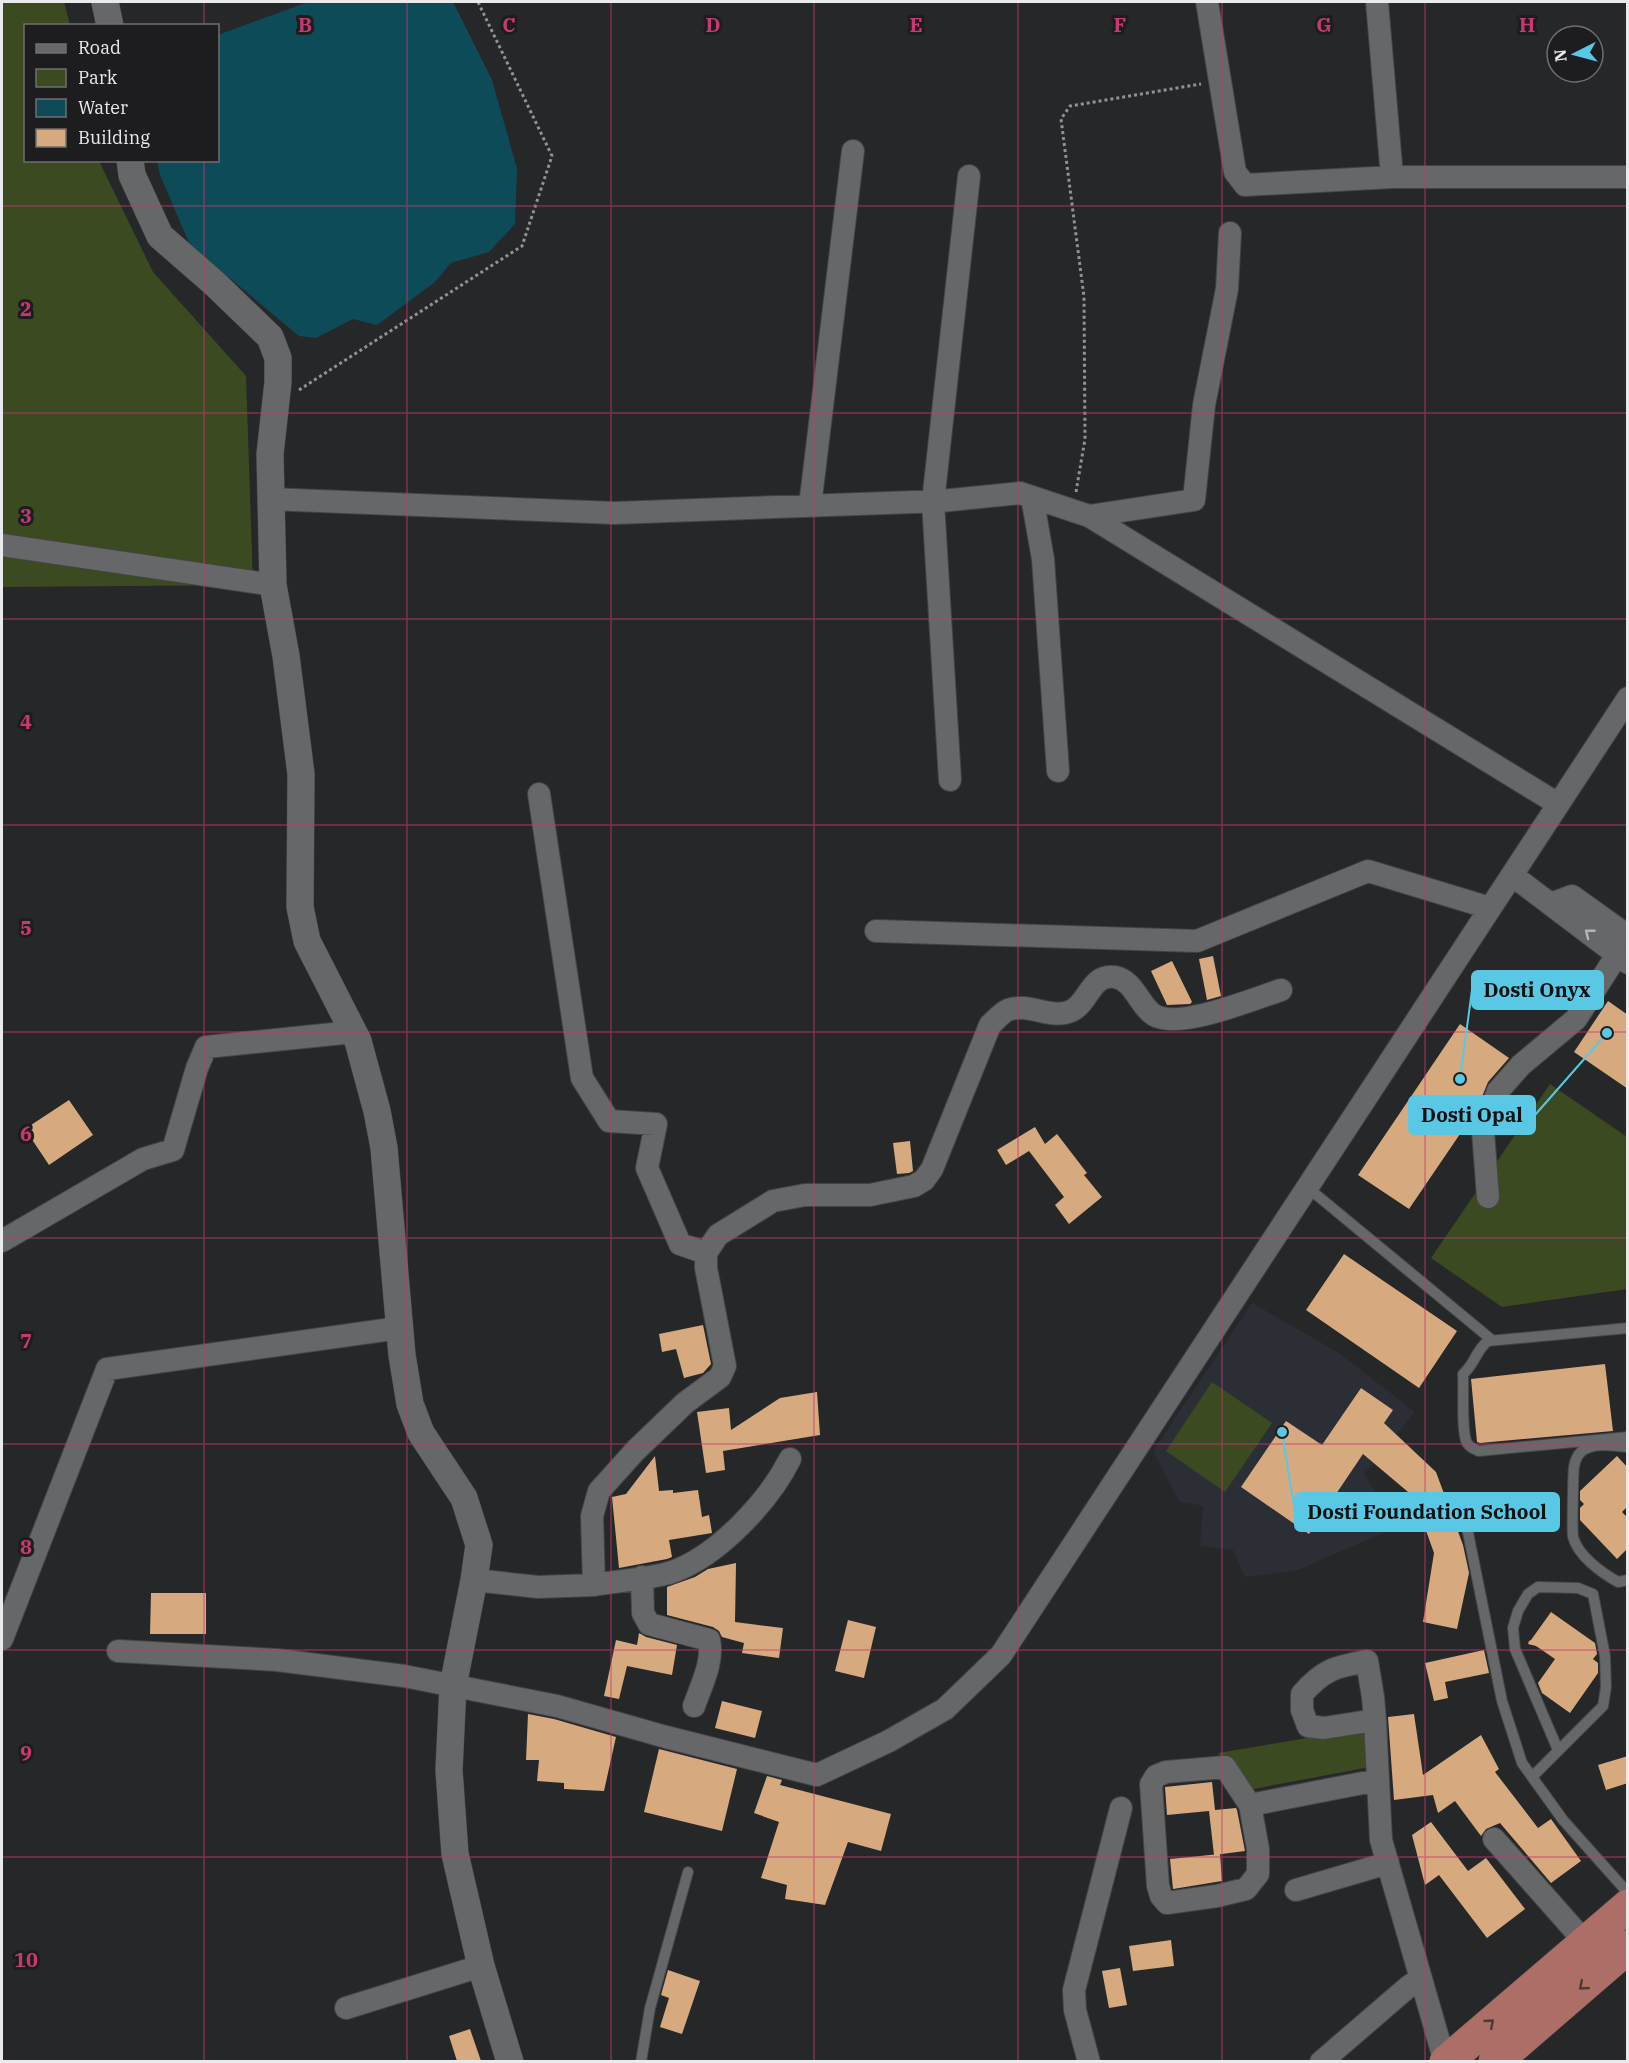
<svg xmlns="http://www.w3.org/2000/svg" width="1629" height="2063" font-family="'IBM Plex Serif',serif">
	<rect width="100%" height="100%" fill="#262729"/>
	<path fill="#2c2e36" d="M1252,1303L1339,1353L1415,1412L1364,1474L1397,1527L1298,1570L1245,1577L1233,1550L1200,1546L1203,1506L1179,1501L1153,1451Z"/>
	<path fill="#3c4a22" d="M2,2H64L70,25L26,26V160L99,161L153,272L246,376L253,585L2,587Z
		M1550,1084L1627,1137V1289L1502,1307L1431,1258Z
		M1212,1382L1272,1423L1225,1492L1166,1451Z
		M1366,1728L1370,1767L1248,1790L1218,1753Z"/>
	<path fill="#0e4b59" d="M308,2H453L492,80L517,169L515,224L489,252L451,263L435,282L377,325L353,319L316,338L299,336L190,245L160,175L157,161L218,160V35Z"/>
	<path fill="#d6aa7e" d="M1213,956L1221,996L1207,1000L1199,959Z
		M1172,961L1192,1002L1190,1004L1167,1005L1151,971Z
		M1608,1001L1628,1015V1089L1574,1052Z
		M1460,1024L1509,1058L1488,1082L1477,1109L1409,1209L1358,1175Z
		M69,1100L93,1135L49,1165L25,1129Z
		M1035,1127L1045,1144L1057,1134L1087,1173L1084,1175L1102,1197L1069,1224L1055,1205L1064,1197L1029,1151L1006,1165L997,1150Z
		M910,1141L913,1171L909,1173L897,1174L893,1143Z
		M1344,1254L1457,1331L1419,1388L1306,1310Z
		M703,1325L711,1364L703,1373L684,1378L676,1349L662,1352L659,1334Z
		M1605,1364L1613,1431L1480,1443L1477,1442L1471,1379Z
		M1361,1388L1393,1410L1384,1423L1436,1472L1463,1545L1469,1573L1457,1629L1423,1622L1434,1553L1414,1497L1363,1454L1309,1534L1241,1487L1286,1421L1322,1445Z
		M817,1392L820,1435L723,1451L725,1470L706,1473L697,1412L729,1408L731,1430L780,1398Z
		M655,1456L659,1491L673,1490V1493L698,1490L702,1517L709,1515L712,1533L669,1540L672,1557L667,1559L619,1568L612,1497L626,1494Z
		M1617,1456L1628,1468V1506L1622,1512L1628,1518V1548L1617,1559L1580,1520V1508L1584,1504L1580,1500V1491Z
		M736,1563L735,1622L783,1628L779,1658L742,1653L744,1643L722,1637L719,1631L713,1627L667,1615V1587L695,1577L708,1569Z
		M151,1593H206V1634H150Z
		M1551,1612L1595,1643L1597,1654L1593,1659L1598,1663V1673L1570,1713L1542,1693L1538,1683L1555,1659L1536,1646L1528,1644L1529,1641L1531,1640Z
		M848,1620L876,1627L864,1678L835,1671Z
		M639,1633L646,1637L677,1645L672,1675L627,1666L619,1699L604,1696L616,1640L637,1645Z
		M1484,1650L1489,1673L1445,1682L1448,1698L1434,1701L1425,1663Z
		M722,1701L762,1711L755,1738L715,1728Z
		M528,1714L554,1719L616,1737L604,1791L564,1789V1783L537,1781L539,1760H526Z
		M1414,1714L1423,1775L1481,1735L1499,1769L1495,1772L1538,1828L1551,1819L1581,1861L1551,1883L1500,1823L1486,1829L1481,1836L1455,1801L1438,1813L1433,1795L1394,1800L1388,1717Z
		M659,1749L737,1769L722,1831L644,1812Z
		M1628,1756V1783L1606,1790L1598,1765Z
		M767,1776L782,1780L780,1785L891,1814L881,1851L848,1842L825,1905L785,1899L787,1885L761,1878L779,1822L754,1813Z
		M1212,1782L1215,1810L1236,1808L1237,1810L1245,1851L1214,1855L1209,1811L1167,1815L1165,1787Z
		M1431,1822L1468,1871L1486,1858L1525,1909L1487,1938L1439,1875L1425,1885L1412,1835Z
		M1220,1854L1222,1881L1173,1889L1170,1859Z
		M1171,1940L1174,1966L1133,1971L1129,1946Z
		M1120,1968L1127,2005L1109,2008L1102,1971Z
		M668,1970L700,1981L682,2034L660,2027L669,1998L661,1995Z
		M470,2029L481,2061H457L449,2036Z"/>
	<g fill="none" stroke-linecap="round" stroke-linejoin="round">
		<g stroke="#444446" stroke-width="12">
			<path id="service" d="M1307,1187L1492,1340
				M1628,1328L1488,1341C1476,1350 1475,1364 1463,1374C1464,1390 1461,1432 1467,1443C1470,1448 1474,1449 1479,1451L1628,1437
				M1628,1447C1613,1446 1595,1442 1582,1451C1577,1455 1575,1461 1574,1467C1573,1473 1572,1531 1573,1537C1578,1556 1602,1573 1618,1582L1628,1580
				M1463,1508L1502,1701L1522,1763L1563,1820L1628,1893
				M1532,1777L1603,1706L1606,1687L1605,1656L1593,1594L1578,1588L1538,1587L1528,1594L1518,1611L1513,1628L1515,1649L1558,1750
				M641,2062L650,2008L688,1872"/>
		</g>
		<g stroke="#444446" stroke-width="24">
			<path id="minor" d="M1207,2L1235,172L1245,185L1392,177H1628
				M1377,2L1392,177
				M1032,497L1043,559L1058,771
				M270,499L615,513L941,501L1020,493L1089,516L1194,500L1204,405L1227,289L1230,233
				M810,506L853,151
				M1089,516L1558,804
				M2,545L273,585
				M950,780L933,502L969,176
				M539,794L582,1078L609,1121L656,1124L647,1168L680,1244L706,1253
				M1512,875L1628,963
				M1550,904L1572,896L1628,936
				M876,931L1197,941L1368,871L1490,908
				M1488,1197L1483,1131L1498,1091L1521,1065L1576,1019L1617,955
				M2,1241L143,1159L173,1150L197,1068L206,1047L353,1032
				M642,1577L643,1613L649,1624L709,1640C714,1661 701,1686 694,1706
				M474,1580L538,1587L594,1585L592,1516L599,1491L636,1450L685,1403L720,1377L725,1366L706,1268V1253L718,1235L773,1201L805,1195H870L914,1186L924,1180L932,1169L990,1025C996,1020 1001,1013 1008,1010C1028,1002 1051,1020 1071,1011C1089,1003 1091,973 1115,977C1135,981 1139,1006 1154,1015C1179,1030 1253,999 1281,990
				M594,1585C617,1581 650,1579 672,1572C718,1556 769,1501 790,1459
				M2,1639L107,1369L399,1328
				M118,1651L277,1660L404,1676L557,1706L666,1737L817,1775L889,1741L945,1709L1001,1655L1628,698
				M1375,1720L1373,1697L1367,1661C1335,1667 1324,1669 1302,1694V1710L1308,1726L1324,1728L1375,1720L1381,1840L1445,2062
				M1250,1805L1225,1767L1166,1772L1156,1776L1151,1784L1158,1886L1161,1896L1167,1903L1217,1896L1246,1889L1258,1874V1849L1250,1805L1378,1780
				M1494,1839L1585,1942
				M1296,1890L1388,1863
				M346,2008L481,1966
				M1089,2062L1075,2010L1074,1990L1121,1808
				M1321,2062L1408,1987L1421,1978"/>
		</g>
		<g stroke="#444446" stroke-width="28">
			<path id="tertiary" d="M105,2L110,26
				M130,160L132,175L160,236L214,283L270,337L278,358V382L270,454L273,585L286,656L301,774L300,907L307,941L358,1041L377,1111L384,1148L402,1355L410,1404L421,1433L464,1498L479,1545L474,1580L453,1686L449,1770L455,1854L481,1966L510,2062"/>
		</g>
		<g stroke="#444446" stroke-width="34">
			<path id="trunk" d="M1446,2062L1628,1906
				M1495,2062L1628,1947"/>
		</g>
		<path stroke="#929294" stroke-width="3" stroke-dasharray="3 3" stroke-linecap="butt" d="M299,390L522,246L552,156L478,2
			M1076,492L1085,439L1084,297L1061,119L1070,106L1201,84"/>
		<use href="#service" stroke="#666769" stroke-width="10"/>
		<use href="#minor" stroke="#666769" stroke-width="22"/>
		<use href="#tertiary" stroke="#666769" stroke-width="27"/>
		<use href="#trunk" stroke="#ae6e68" stroke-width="33"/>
	</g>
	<defs><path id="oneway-chevron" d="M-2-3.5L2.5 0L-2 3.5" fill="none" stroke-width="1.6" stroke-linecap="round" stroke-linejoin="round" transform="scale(1.5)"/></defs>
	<use stroke="#b5b6b8" href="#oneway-chevron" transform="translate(1589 933) rotate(-142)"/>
	<g stroke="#503939">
		<use href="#oneway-chevron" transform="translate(1583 1986) rotate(139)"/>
		<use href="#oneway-chevron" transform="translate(1490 2023) rotate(-41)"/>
	</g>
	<path fill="none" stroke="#c83871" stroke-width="1.5" stroke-opacity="0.55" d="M204,2V26M407,2V2062M611,2V2062M814,2V2062M1018,2V2062M1222,2V2062M1425,2V2062M204,160V2062M2,206H1628M2,413H1628M2,619H1628M2,825H1628M2,1032H1628M2,1238H1628M2,1444H1628M2,1650H1628M2,1857H1628"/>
	<g font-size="20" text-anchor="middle" font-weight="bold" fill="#c83871" stroke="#1d1d1f" stroke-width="6" stroke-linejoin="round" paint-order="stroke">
		<text x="305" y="32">B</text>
		<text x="509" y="32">C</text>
		<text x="713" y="32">D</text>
		<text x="916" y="32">E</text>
		<text x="1120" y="32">F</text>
		<text x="1324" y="32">G</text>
		<text x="1527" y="32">H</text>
		<text x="26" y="316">2</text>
		<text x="26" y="523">3</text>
		<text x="26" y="729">4</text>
		<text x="26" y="935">5</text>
		<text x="26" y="1141">6</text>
		<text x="26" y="1348">7</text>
		<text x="26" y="1554">8</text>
		<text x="26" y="1760">9</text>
		<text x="26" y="1967">10</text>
	</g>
	<path fill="none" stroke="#59c8e5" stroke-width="2" d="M1460 1079L1472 990M1607 1033L1535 1115M1282 1432L1295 1512"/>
	<g fill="#59c8e5" stroke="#1d1d1f" stroke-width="2">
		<circle cx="1460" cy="1079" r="6"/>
		<circle cx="1607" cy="1033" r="6"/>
		<circle cx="1282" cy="1432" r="6"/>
	</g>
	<g fill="#59c8e5" stroke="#59c8e5" stroke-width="2">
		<rect x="1472" y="971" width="131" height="38" rx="6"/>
		<rect x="1409" y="1096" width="126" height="38" rx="6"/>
		<rect x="1295" y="1493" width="264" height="38" rx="6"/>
	</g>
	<g font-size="20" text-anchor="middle" font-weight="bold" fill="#111">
		<text x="1537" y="997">Dosti Onyx</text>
		<text x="1472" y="1122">Dosti Opal</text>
		<text x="1427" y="1519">Dosti Foundation School</text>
	</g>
	<rect width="1629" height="2063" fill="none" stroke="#eaeaec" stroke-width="6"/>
	<rect x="24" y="24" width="195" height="138" fill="#1d1d1f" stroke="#6f6f71" stroke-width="1.5"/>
	<rect x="36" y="44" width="30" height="9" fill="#666769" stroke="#6f6f71" stroke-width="1.5"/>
	<text x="78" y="54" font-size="18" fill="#eaeaec">Road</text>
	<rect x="36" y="69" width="30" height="18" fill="#3c4a22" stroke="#6f6f71" stroke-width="1.5"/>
	<text x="78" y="84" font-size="18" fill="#eaeaec">Park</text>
	<rect x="36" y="99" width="30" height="18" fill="#0e4b59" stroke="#6f6f71" stroke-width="1.5"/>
	<text x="78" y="114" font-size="18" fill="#eaeaec">Water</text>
	<rect x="36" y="129" width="30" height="18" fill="#d6aa7e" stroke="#6f6f71" stroke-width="1.5"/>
	<text x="78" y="144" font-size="18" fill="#eaeaec">Building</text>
	<g transform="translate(1575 54) rotate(264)"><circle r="28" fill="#1d1d1f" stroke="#6f6f71" stroke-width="1.5"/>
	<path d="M0-4.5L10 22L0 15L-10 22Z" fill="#59c8e5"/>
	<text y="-9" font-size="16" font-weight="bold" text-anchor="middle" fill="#eaeaec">N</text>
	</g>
</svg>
